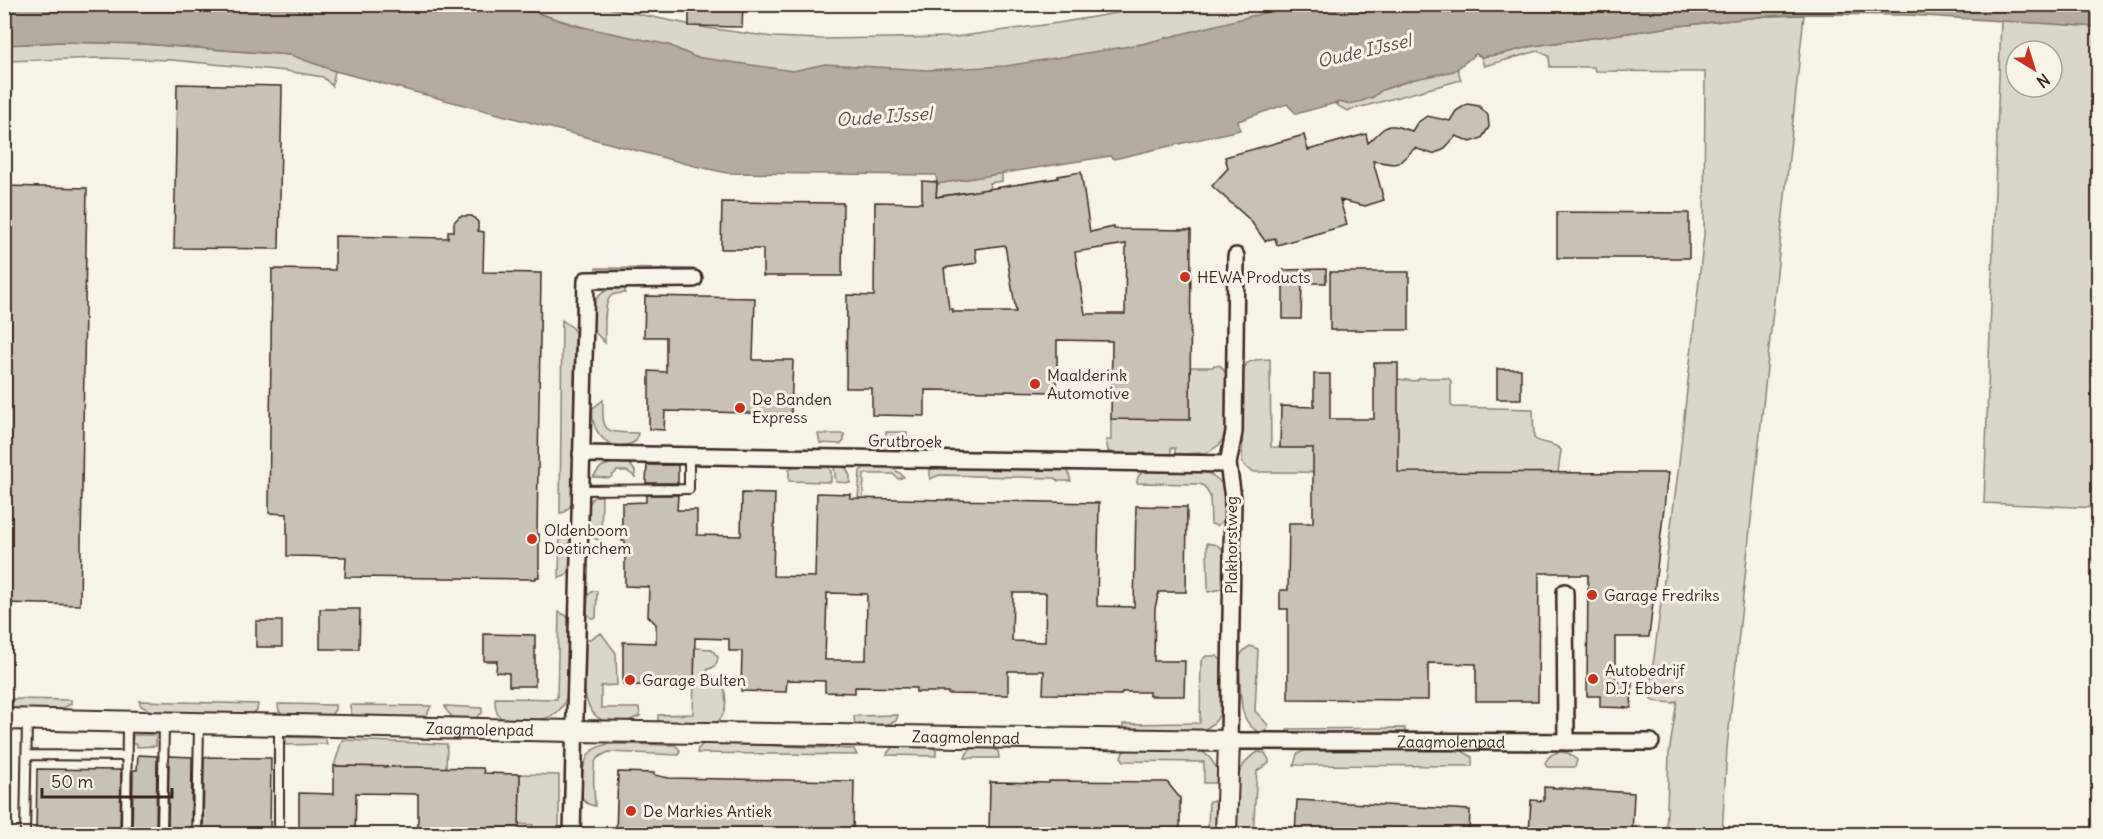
<svg xmlns="http://www.w3.org/2000/svg" width="2103" height="839" font-family="Delius,sans-serif">
	<rect width="100%" height="100%" fill="#f7f3e8"/>
	<filter id="ink" filterUnits="userSpaceOnUse"><feTurbulence type="fractalNoise" baseFrequency=".0167" numOctaves="2"/><feDisplacementMap in="SourceGraphic" scale="12" xChannelSelector="R" yChannelSelector="G"/><feConvolveMatrix kernelMatrix="1 2 1 2 8 2 1 2 1" color-interpolation-filters="sRGB"/></filter>
	<g filter="url(#ink)">
		<path fill="#dbd6cb" stroke="#8b8074" stroke-width="1.5" fill-rule="evenodd" d="M511,5H593L707,28L773,37L821,39L955,37L1058,23L1164,5H1295L1239,21L1142,44L1026,67L891,76L748,69L645,46Z
			M1804,15L1727,748L1722,834H1666L1669,754L1677,701L1673,703L1653,701L1649,696L1678,472L1704,235L1705,72L1595,71L1594,67H1550L1549,56L1538,51L1484,66L1481,57L1502,54L1533,46L1679,26L1767,16Z
			M2001,20L2098,27V508L1984,503ZM2016,51H2052V87H2016Z
			M61,42L143,44L291,55L335,71L332,86L323,77L286,71L172,60L103,58L5,61V45Z
			M1457,67L1461,80L1347,111L1335,104L1340,102L1347,104L1373,97L1382,90L1411,80Z
			M1002,173V181L989,183L990,189L940,196L950,267L936,204L937,184Z
			M596,268L696,269V272L596,271Z
			M615,286H624L625,293C620,293 615,293 611,296C603,302 605,332 605,343L593,330C589,306 593,295 615,286Z
			M562,320L573,328L575,333L572,504L565,512L560,513Z
			M1270,359L1271,447L1374,448L1398,379L1416,381L1420,378H1448L1451,381V405L1453,407L1531,409L1533,410L1534,438C1541,445 1553,441 1561,450L1558,473L1255,472L1248,469L1242,463L1243,371L1247,363L1255,360Z
			M1214,365L1221,366L1227,375V422L1223,439L1219,445L1207,453L1175,454V448H1171V454L1112,453L1108,451L1106,440H1111V419H1189L1190,367H1213Z
			M603,400C602,434 605,432 638,433L636,441C612,456 589,433 593,408Z
			M886,432H907V443H922L924,446C912,452 885,453 873,446L875,442L886,443Z
			M818,434H844V441L841,444L820,443Z
			M617,461L629,463L635,471V477L627,471H617L610,478L593,477L601,467Z
			M797,464L826,465L831,471V482L789,481V470Z
			M837,464L846,468L850,476V483L836,482L834,467Z
			M866,466C882,466 893,465 904,477L898,479L893,474H864L863,499H858L860,471Z
			M938,466L1064,468L1068,471L1071,481H1058L1054,478L939,475L930,479V470Z
			M1148,470C1171,470 1221,462 1226,495C1227,502 1226,512 1225,519L1217,526L1211,524L1210,496L1204,486L1200,484L1137,483C1137,475 1140,473 1148,470Z
			M595,496H602L601,541L593,538C586,528 585,503 595,496Z
			M560,533L569,537L571,542V569L565,576L559,578Z
			M1207,543C1213,544 1218,544 1222,549C1228,555 1226,582 1221,589L1208,592Z
			M593,591H597L596,618H591L587,613L588,595Z
			M559,612L567,616L570,623L567,696C559,722 539,720 517,720C511,720 503,721 499,716C495,712 495,703 495,698L557,699Z
			M601,633L616,653L617,685L601,686V708H639L640,716C634,718 628,722 622,722C575,729 584,670 584,642Z
			M1250,646L1258,649L1255,711L1268,725V728L1262,733C1239,726 1241,699 1240,680C1240,672 1238,663 1240,656C1242,651 1245,649 1250,646Z
			M695,648L711,649L718,657C717,664 715,668 708,669L707,674L723,684C727,697 728,716 715,723L658,722V715L693,714Z
			M1206,656H1217L1221,660L1222,707C1219,721 1210,728 1198,732L1123,730V724L1200,723L1201,661Z
			M12,699L71,700V704L57,711H12Z
			M139,701L258,704L257,710L249,715L155,713L141,706Z
			M278,704L335,705V710L329,717L285,716L279,711Z
			M350,705L431,706L427,715L421,719L354,717L351,713Z
			M445,706L482,708V713L474,719H454L446,710Z
			M898,715L896,721L885,725L855,726L854,716Z
			M1405,728V733L1288,734L1287,729Z
			M133,735H156V746L137,747V744H132Z
			M286,737L325,738L327,744L286,745Z
			M342,740L447,744L446,768L334,766Z
			M704,743L854,749L857,755L697,753L698,749Z
			M611,744L675,745L680,750L679,755L609,752C604,754 599,756 596,760C591,769 595,796 595,806C590,805 586,804 583,799C578,788 583,757 593,750C598,746 604,745 611,744Z
			M930,746L936,750V756L887,755L888,752L893,747Z
			M975,746L991,747L998,751L999,758H965L967,753Z
			M1130,749L1196,750L1203,752L1210,758L1220,773L1219,783H1204V762L1124,761L1121,757L1123,752Z
			M1459,749L1472,757V766L1294,765L1297,754L1304,751Z
			M1258,752L1265,753L1269,760V763L1257,771L1253,834H1234C1236,807 1229,766 1258,752Z
			M1560,752L1568,753L1577,760L1575,767H1547L1545,763C1549,755 1553,753 1560,752Z
			M520,774L559,775V834H533V825L519,824Z
			M1209,801H1215L1218,804V834H1208Z"/>
		<path fill="#b4aca0" stroke="#84786c" stroke-width="1.5" d="M511,4L573,25L669,45L695,57L793,71L825,64L927,70L1006,66L1142,44L1295,5H2098V27L1909,15L1813,14L1767,16L1679,26L1533,46L1502,54L1481,57L1476,54L1454,71L1411,80L1382,90L1373,97L1359,102L1347,104L1339,102L1296,114L1287,104L1238,121L1240,130L1114,159L1110,156L937,184L936,175L727,173L695,166L335,71L291,55L143,44L61,42L5,45V5Z"/>
		<path fill="#c8c1b6" stroke="#3b2a1e" stroke-width="1.5" fill-rule="evenodd" d="M689,4H743L742,27L689,26Z
			M177,84L282,86L279,249L174,248Z
			M1467,104L1479,106L1488,115L1489,127L1482,138L1471,142L1456,136L1443,150L1432,154L1415,148L1399,163L1393,164L1373,161L1384,200L1365,206L1340,200L1347,225L1277,245L1275,238L1265,241L1250,220L1212,186L1228,168L1225,157L1304,135L1308,150L1366,134L1368,143L1383,129L1389,126H1395L1412,131L1417,123L1427,116L1450,121L1456,111Z
			M1081,172L1090,232L1114,227V229L1191,230L1190,420L1111,419L1112,341L1057,340V392L925,390V416L872,415V388H846L847,295L874,296L875,202L922,203V181L937,182L936,197L1058,178V176ZM1126,244L1125,314H1085L1075,252ZM1005,245L1016,312H953V309H949L944,268L977,263L975,249Z
			M4,186L87,188L80,605L4,603Z
			M722,202L843,203L842,276H763V249H721Z
			M1557,212L1689,213V258H1557Z
			M460,216H472L478,222V231L484,232L483,272L541,273L537,534H539V577H536V579L345,577L346,557L287,556V514L269,513L272,269L335,270V236L448,238V231H454V222Z
			M1326,269V283H1302L1301,319H1283V270Z
			M1330,272H1409V330H1330Z
			M645,296L755,298L753,360H793L791,414L665,411L664,430L649,429V371L666,372V337H644Z
			M1374,363H1398V472L1668,473L1649,637H1615V682H1632L1631,708L1600,707V696H1587L1588,575H1570V573H1539L1538,701H1476V664L1428,663V700L1288,699V609H1280V590H1288L1289,523H1313V448H1280L1281,406L1314,407V374H1330V419H1374Z
			M1497,369H1521V399H1497Z
			M647,465H678V483H646Z
			M742,493L775,494L773,576L815,577L817,493L850,494V498L1099,503L1097,606L1134,607L1136,506L1187,507L1186,592H1159L1155,608L1154,661H1185L1184,696H1149V692H1122L1121,695L1043,694L1044,671H1008V695L948,694V692H916V688L855,687V693L825,692V681L787,680L786,692L741,691L742,651H729V639L695,638L694,686L623,685V642L656,643V624L648,616L649,587L625,586V541H622V503L646,502V495H678L677,510H697V535L741,536ZM827,593L867,594L866,660H825ZM1013,593H1046L1045,642L1012,641Z
			M320,609H360L359,649H320Z
			M256,621H282V647H256Z
			M484,634L535,635V686H509V673L496,672L497,661H484Z
			M138,755L157,756L156,834H132L133,770H137Z
			M169,756L192,757L191,834H168Z
			M204,757L271,758L270,834H203Z
			M334,766L483,768L484,773L520,774L519,834H418V794L356,793L355,834H299V793L334,794Z
			M37,769L121,770L120,834H36Z
			M618,772L654,773V775L669,778L854,781L853,834H616Z
			M1049,781L1167,782L1180,798V834H989L990,782L1049,783Z
			M1544,787L1634,793L1632,834H1529L1531,800L1544,801Z
			M1297,800L1470,810L1469,834H1295Z"/>
		<g fill="none" stroke-linecap="round" stroke-linejoin="round">
			<g stroke="#3b2a1e" stroke-width="12">
				<path id="service" d="M580,490L689,489V456
					M279,725V834
					M27,755L127,756
					M25,834L27,721
					M126,834L127,722
					M162,834L164,724
					M197,834L199,725"/>
			</g>
			<g stroke="#3b2a1e" stroke-width="20">
				<g id="minor">
					<path id="s1" d="M1236,256L1234,432L1228,464L1233,498L1229,741L1651,742"/>
					<path d="M581,454L1228,464"/>
					<path d="M1565,592L1566,742"/>
					<path d="M572,834L586,280L694,279"/>
				</g>
			</g>
			<g stroke="#3b2a1e" stroke-width="24">
				<g id="tertiary">
					<path id="s2" d="M4,719L573,731L1229,741L1226,834"/>
				</g>
			</g>
			<use href="#service" stroke="#f7f3e8" stroke-width="8"/>
			<use href="#minor" stroke="#f7f3e8" stroke-width="15"/>
			<use href="#tertiary" stroke="#f7f3e8" stroke-width="20"/>
		</g>
	</g>
	<g fill="#c8321e" stroke="#f7f3e8" stroke-width="2">
		<circle cx="1185" cy="277" r="6"/>
		<circle cx="1035" cy="384" r="6"/>
		<circle cx="740" cy="408" r="6"/>
		<circle cx="532" cy="539" r="6"/>
		<circle cx="1592" cy="595" r="6"/>
		<circle cx="1593" cy="679" r="6"/>
		<circle cx="630" cy="680" r="6"/>
		<circle cx="631" cy="811" r="6"/>
	</g>
	<g text-anchor="middle" stroke-width="6" stroke-linejoin="round" paint-order="stroke">
		<g font-size="16" fill="#3b2a1e" stroke="#f7f3e8" text-anchor="start">
			<text x="1197" y="283">HEWA Products</text>
			<text x="1047" y="381">Maalderink<tspan x="1047" dy="18">Automotive</tspan></text>
			<text x="752" y="405">De Banden<tspan x="752" dy="18">Express</tspan></text>
			<text x="544" y="536">Oldenboom<tspan x="544" dy="18">Doetinchem</tspan></text>
			<text x="1604" y="601">Garage Fredriks</text>
			<text x="1605" y="676">Autobedrijf<tspan x="1605" dy="18">D.J. Ebbers</tspan></text>
			<text x="642" y="686">Garage Bulten</text>
			<text x="643" y="817">De Markies Antiek</text>
		</g>
		<g font-size="16" fill="#3b2a1e" stroke="#f7f3e8">
			<text transform="translate(905 441) rotate(1)" y="6">Grutbroek</text>
			<text transform="translate(1231 545) rotate(-90)" y="6">Plakhorstweg</text>
			<text dy="6" stroke="none"><textPath href="#s2" startOffset="476">Zaagmolenpad</textPath></text>
			<text dy="6" stroke="none"><textPath href="#s2" startOffset="962">Zaagmolenpad</textPath></text>
			<text dy="6" stroke="none"><textPath href="#s1" startOffset="708">Zaagmolenpad</textPath></text>
		</g>
		<g font-size="18" font-style="italic" fill="#5f5145" stroke="#f7f3e8">
			<text transform="translate(1364 51) rotate(-13)" y="6">Oude IJssel</text>
			<text transform="translate(884 117) rotate(-4)" y="6">Oude IJssel</text>
		</g>
	</g>
	<rect width="2103" height="839" fill="none" stroke="#f7f3e8" stroke-width="24"/>
	<rect x="12" y="12" width="2079" height="815" fill="none" stroke="#3b2a1e" stroke-width="2" filter="url(#ink)"/>
	<g transform="translate(2034 69) rotate(142)"><circle r="28" fill="#f7f3e8" stroke="#aca397" stroke-width="1.5"/>
	<path d="M0-4.5L10 22L0 15L-10 22Z" fill="#c8321e"/>
	<text y="-9" font-size="16" font-weight="bold" text-anchor="middle" fill="#3b2a1e">N</text>
	</g>
	<path d="M42 788v9h130v-9" fill="none" stroke="#3b2a1e" stroke-width="3"/>
	<text x="51" y="788" font-size="18" fill="#3b2a1e" stroke="#f7f3e8" stroke-width="4.5" paint-order="stroke">50 m</text>
</svg>
